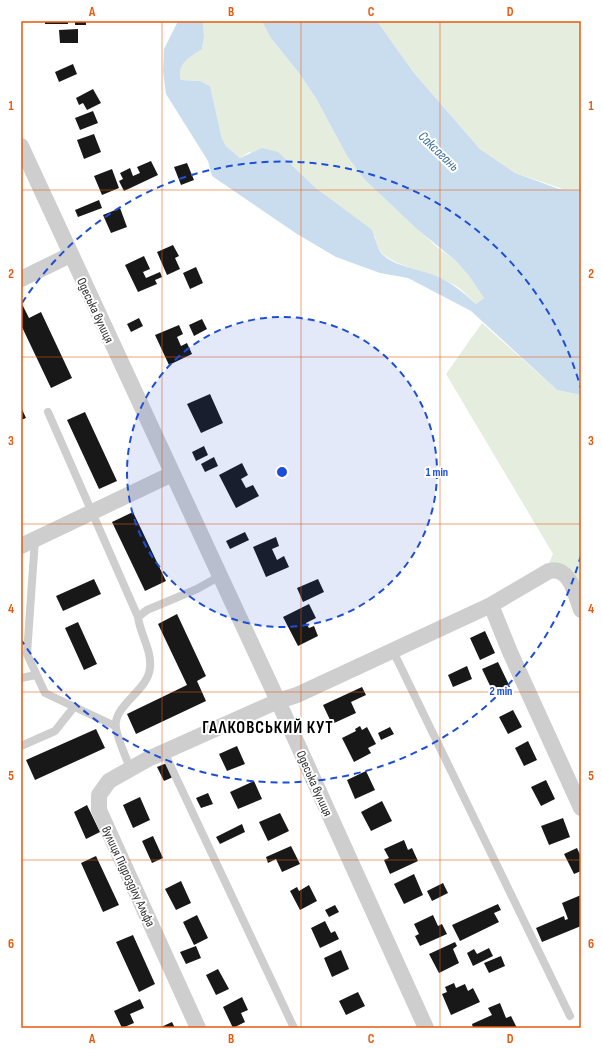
<svg xmlns="http://www.w3.org/2000/svg" width="602" height="1049" font-family="'Sofia Sans Condensed',sans-serif">
	<rect width="100%" height="100%" fill="#fff"/>
	<path fill="#e5eede" d="M203,21H262L270,37L299,73L317,100L347,156L364,179L437,247L456,261L469,276L484,298L476,304C469,297 461,288 452,284C433,274 399,267 384,255C378,250 376,243 375,236L317,189L295,168L249,152L240,158L226,146L222,139L210,86L200,81L181,80C176,64 189,57 202,49L204,37Z
		M377,21H581V190L563,189L515,173L480,149L414,73Z
		M482,323L557,390L581,395V594C573,579 568,561 549,563L553,554L446,374Z"/>
	<path fill="#c9ddef" d="M178,21H203L204,37L202,49C190,57 176,64 181,80L200,81L210,86L222,139L226,146L240,158L262,148L278,152L317,189L371,229C376,237 376,247 382,254C395,267 420,269 436,276C452,283 463,292 476,304L484,298L469,276L456,261L417,229L364,179L347,156L317,100L299,73L270,37L262,21H377L414,73L480,149L515,173L559,189L581,190V395L557,390L471,311L408,278L380,273L336,257L297,234L212,176L208,161L166,94L163,71L164,49Z"/>
	<path fill="#181818" d="M45,21H68V24H45Z
		M75,21H86V25H75Z
		M78,29V43H60L59,30Z
		M73,64L77,74L59,82L55,72Z
		M93,89L101,103L87,110L83,103L79,105L76,98Z
		M93,111L98,123L80,130L75,118Z
		M94,134L101,152L84,159L77,140Z
		M151,161L158,175L124,191L119,181L123,179L120,173L130,168L133,176L140,173L137,167Z
		M187,163L194,180L181,185L174,167Z
		M112,169L119,188L102,195L94,176Z
		M99,200L102,208L78,217L75,210Z
		M120,208L127,227L111,233L103,215Z
		M173,245L179,256L175,258L180,269L167,275L157,252Z
		M144,256L150,269L143,272L146,278L160,272L162,277L155,280L157,284L138,292L125,265Z
		M196,267L203,283L190,289L183,273Z
		M21,302L29,318L41,312L72,378L51,388L21,325Z
		M139,318L143,326L131,332L127,324Z
		M202,319L207,329L194,336L189,325Z
		M179,325L183,334L177,337L181,346L187,343L192,354L169,365L155,335Z
		M210,394L223,423L201,433L187,404Z
		M21,407L26,418L21,420Z
		M85,412L117,481L99,489L67,420Z
		M204,446L208,455L196,461L192,452Z
		M214,457L218,466L205,472L201,464Z
		M242,463L248,475L241,479L246,488L253,485L259,496L236,508L219,475Z
		M133,512L166,581L145,591L112,522Z
		M245,532L249,540L230,549L226,541Z
		M276,537L279,546L272,549L277,560L284,556L289,567L266,577L253,547Z
		M94,579L101,594L63,611L56,596Z
		M318,579L324,592L303,602L297,588Z
		M309,604L316,618L306,623L309,628L314,626L318,636L298,646L283,617Z
		M177,614L206,676L197,681L206,701L136,734L127,714L187,685L158,624Z
		M78,622L97,664L84,670L65,628Z
		M485,631L495,653L480,660L470,638Z
		M498,662L510,687L494,694L482,669Z
		M467,666L472,679L453,687L448,675Z
		M362,687L366,695L351,702L356,713L332,724L323,705Z
		M513,710L522,727L508,734L499,717Z
		M360,726L362,730L367,727L376,744L368,748L371,753L354,762L342,738L356,731L355,729Z
		M390,727L394,734L381,740L378,733Z
		M96,729L105,748L35,780L26,760Z
		M528,741L537,760L524,766L515,748Z
		M237,746L245,764L227,771L219,754Z
		M167,763L173,777L164,781L157,767Z
		M366,771L375,790L355,799L347,780Z
		M546,780L555,799L541,806L531,787Z
		M254,781L262,799L238,809L230,792Z
		M208,793L213,804L201,808L196,798Z
		M140,797L150,820L133,828L123,805Z
		M382,801L392,821L371,831L361,812Z
		M87,805L100,832L86,839L74,812Z
		M280,813L289,831L268,841L259,822Z
		M563,818L570,837L549,845L541,826Z
		M242,824L245,832L220,844L216,837Z
		M153,836L163,858L152,863L142,841Z
		M404,840L408,850L412,848L418,861L390,874L384,860L389,858L384,849Z
		M291,846L300,864L282,872L276,859L268,863L266,857Z
		M577,848L581,857V871L574,874L564,854Z
		M96,856L119,905L103,912L81,863Z
		M414,874L423,895L404,904L394,884Z
		M181,881L191,903L176,910L165,889Z
		M443,883L448,893L432,901L427,891Z
		M309,885L317,901L300,910L290,891L297,887L299,891Z
		M581,895V926L542,942L536,928L564,916L565,920L568,919L562,903Z
		M498,904L501,910L494,913L499,922L460,941L452,925Z
		M335,905L339,912L329,917L325,910Z
		M197,915L208,938L194,945L183,922Z
		M433,915L438,926L442,924L447,934L420,946L415,936L419,934L414,924Z
		M325,921L331,933L335,931L339,939L320,948L311,928Z
		M133,935L155,984L139,992L116,942Z
		M455,942L457,946L453,949L459,963L439,973L429,954Z
		M196,946L201,958L186,964L180,952Z
		M489,948L493,956L473,966L467,953L474,949L477,954Z
		M341,950L349,969L332,977L324,958Z
		M501,956L505,966L489,973L484,963Z
		M218,969L229,989L216,995L206,975Z
		M454,983L456,988L465,984L468,991L473,988L480,1002L451,1015L442,994L447,992L445,987Z
		M358,992L365,1006L346,1015L339,1001Z
		M242,997L248,1010L241,1013L245,1022L233,1028L223,1007Z
		M140,999L144,1008L130,1014L134,1023L122,1028L114,1011Z
		M500,1003L506,1018L511,1016L517,1028H473L472,1024L492,1015L488,1008Z
		M172,1022L175,1028H159Z"/>
	<g fill="none" stroke-linecap="round" stroke-linejoin="round">
		<path stroke="#cecece" stroke-width="8" d="M48,412L138,617
			M35,539L27,654L45,693L115,726
			M393,651L570,1016
			M21,678L36,675
			M21,746L55,731L74,707
			M164,752L294,1028
			M130,769C126,756 118,741 116,728C112,706 148,691 150,668C152,650 140,634 138,617L147,610L197,589L220,576"/>
		<path stroke="#cecece" stroke-width="16" d="M21,146L278,701L426,1028
			M21,279L70,255
			M21,546L172,474
			M491,605L510,652L581,808
			M198,1028L99,810V795L109,781L148,759L278,701L297,695L491,605L549,571C570,566 575,594 581,610"/>
	</g>
	<path fill="none" stroke="#e8590c" stroke-width="1" stroke-opacity="0.55" d="M162,21V1028M301,21V1028M440,21V1028M21,190H581M21,357H581M21,524H581M21,692H581M21,860H581"/>
	<circle cx="282" cy="472" r="155" fill="#1d4ed8" fill-opacity=".12"/>
	<g fill="none" stroke="#1d4ed8" stroke-width="2" stroke-dasharray="7 5">
		<circle cx="282" cy="472" r="155"/>
		<path d="M581 555A310 310 0 0 1 22 641M22 303A310 310 0 0 1 581 389"/>
	</g>
	<g text-anchor="middle" stroke-width="4" stroke-linejoin="round" paint-order="stroke">
		<g font-size="13" fill="#313131" stroke="#fff">
			<text transform="translate(96 310) rotate(65)" y="5">Одеська вулиця</text>
			<text transform="translate(315 783) rotate(66)" y="5">Одеська вулиця</text>
			<text transform="translate(129 876) rotate(65)" y="5">вулиця Підрозділу Альфа</text>
		</g>
		<g font-size="14" font-style="italic" fill="#376c9a" stroke="#fff">
			<text transform="translate(439 151) rotate(44)" y="5">Саксагань</text>
		</g>
		<g font-size="17" font-weight="bold" letter-spacing="1" fill="#000" stroke="#fff">
			<text x="268" y="733">ГАЛКОВСЬКИЙ КУТ</text>
		</g>
	</g>
	<circle cx="282" cy="472" r="6" fill="#1d4ed8" stroke="#fff" stroke-width="2"/>
	<g font-size="12" text-anchor="middle" font-weight="bold" fill="#1d4ed8" stroke="#fff" stroke-width="4" stroke-linejoin="round" paint-order="stroke">
		<text x="437" y="476">1 min</text>
		<text x="501" y="695">2 min</text>
	</g>
	<rect width="602" height="1049" fill="none" stroke="#ffffff" stroke-width="44"/>
	<rect x="22" y="22" width="558" height="1005" fill="none" stroke="#e8590c" stroke-width="1.5"/>
	<g font-size="13" text-anchor="middle" font-weight="bold" fill="#e8590c">
		<text x="92" y="16">A</text>
		<text x="231" y="16">B</text>
		<text x="371" y="16">C</text>
		<text x="510" y="16">D</text>
		<text x="11" y="110">1</text>
		<text x="591" y="110">1</text>
		<text x="11" y="278">2</text>
		<text x="591" y="278">2</text>
		<text x="11" y="445">3</text>
		<text x="591" y="445">3</text>
		<text x="11" y="613">4</text>
		<text x="591" y="613">4</text>
		<text x="11" y="780">5</text>
		<text x="591" y="780">5</text>
		<text x="11" y="948">6</text>
		<text x="591" y="948">6</text>
		<text x="92" y="1043">A</text>
		<text x="231" y="1043">B</text>
		<text x="371" y="1043">C</text>
		<text x="510" y="1043">D</text>
	</g>
</svg>
